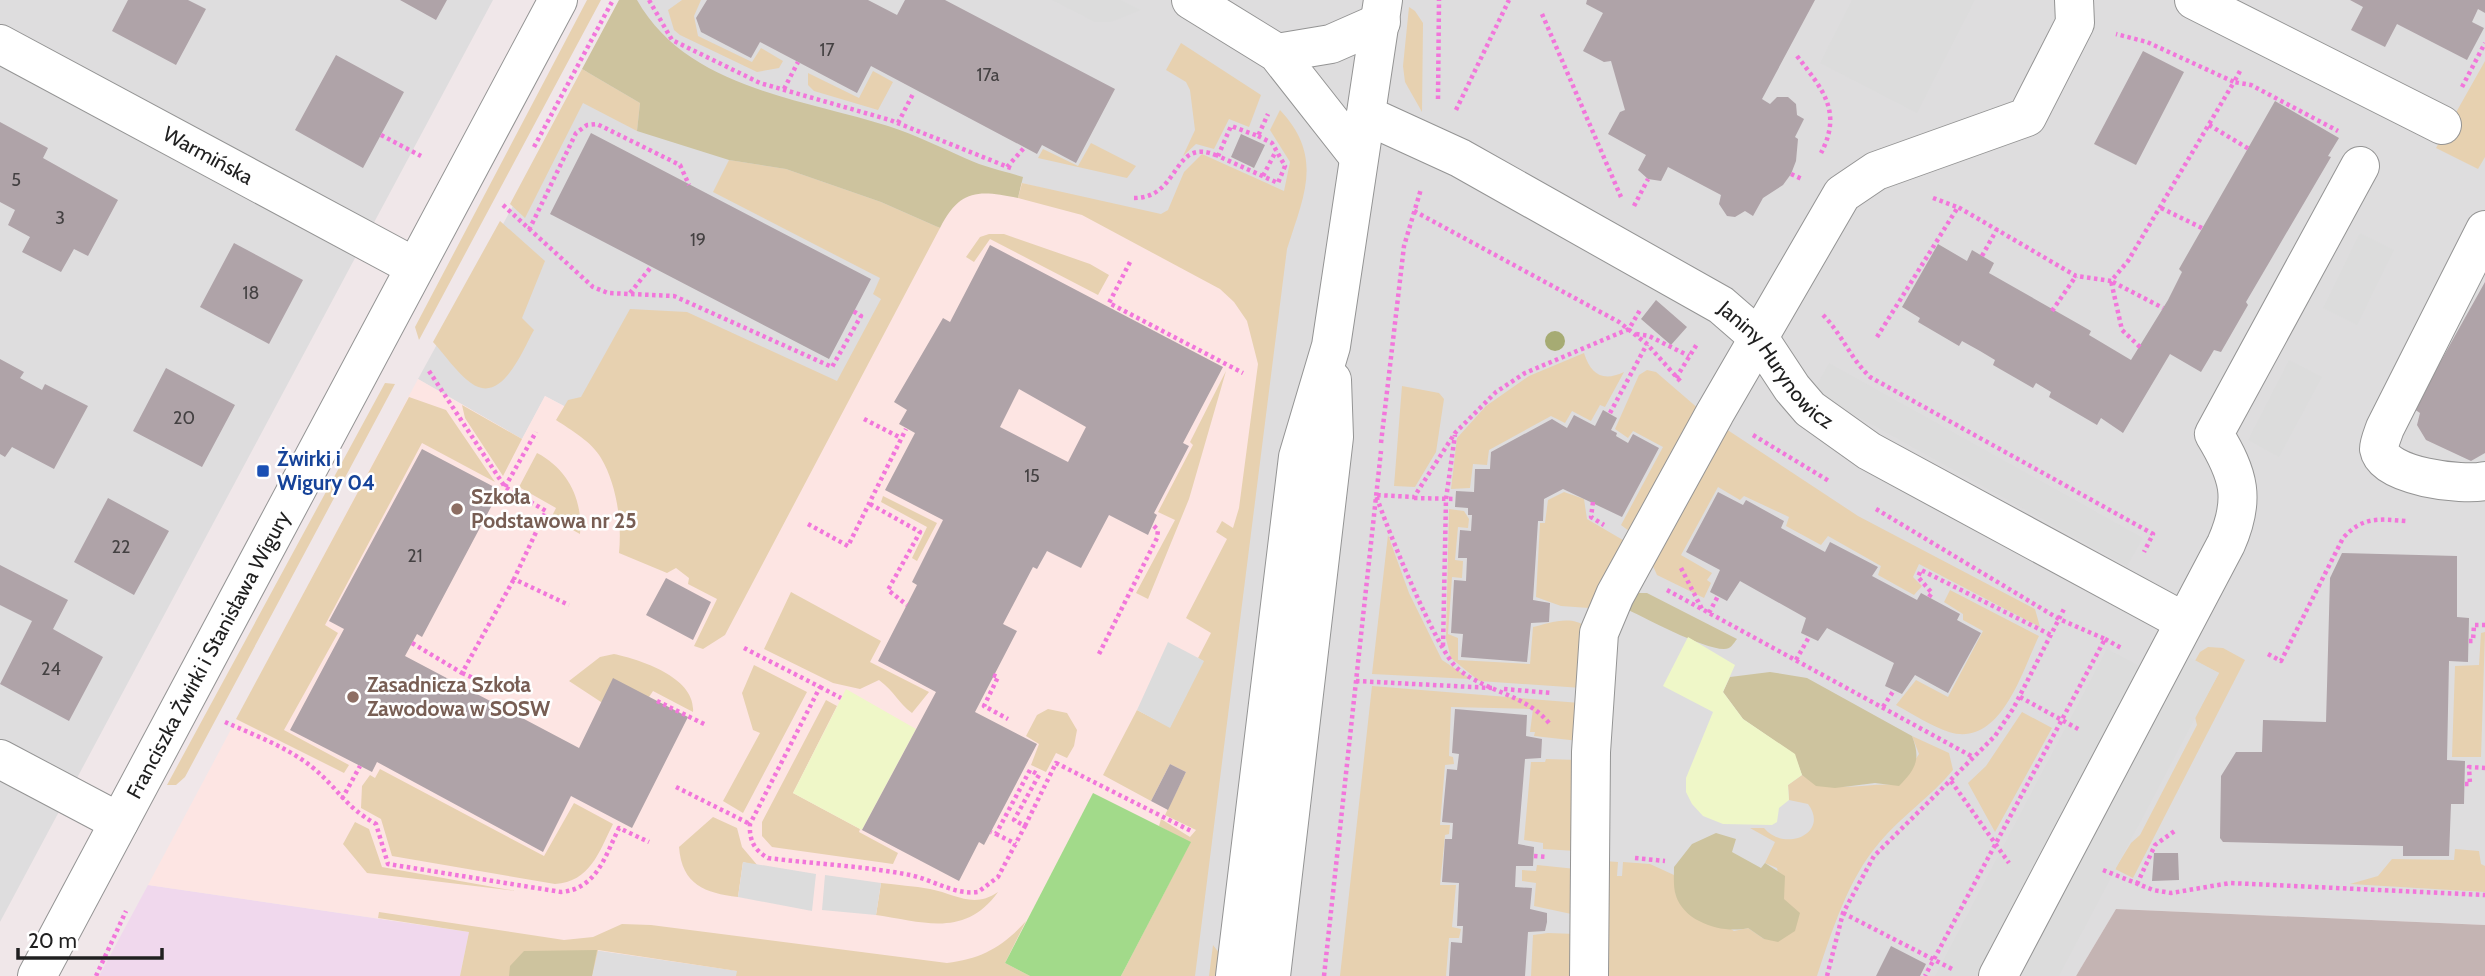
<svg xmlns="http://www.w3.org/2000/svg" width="2485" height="976" font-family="Cabin,sans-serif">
	<rect width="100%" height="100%" fill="#f0e7e9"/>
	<path fill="#deddde" d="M0,0H493L0,922Z
		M626,0H2485V925L2116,909L2076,976H1180L842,404L581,415L545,396L522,439L418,379Z
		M597,950L772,976H592Z"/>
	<path fill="#f0d8ed" d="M148,885L469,932L460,976H99Z"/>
	<path fill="#fde5e3" d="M967,170L1279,245L1180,976H772L148,885L418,379L522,439L545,396L581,415L842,404Z"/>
	<path fill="#c4b4b3" d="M2116,909L2485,925V976H2076Z"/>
	<path fill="#e7d1b0" d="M587,0H601L419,340L415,327Z
		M682,0H701L694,16L698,36L752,62L761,48L783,61L779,68L757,72L680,35L674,30L668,10Z
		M1409,7L1415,11L1423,23L1422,112L1405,82L1403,66Z
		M1181,43L1261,95L1249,127L1229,119L1214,149L1196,144L1183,156L1195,130L1190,90L1186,82L1166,70Z
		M2485,61V157L2478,169L2436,148Z
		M582,69L640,103L637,131L583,103L525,218L510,204Z
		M873,71L893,82L878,110L814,91L808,85V73L859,98Z
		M1280,110C1324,157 1304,195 1287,249L1195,976H1121L1190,843L1159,826L1161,819L1190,837L1196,830L1165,815L1186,772L1170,764L1151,801L1103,775L1137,710L1170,727L1203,661L1198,658L1211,633L1186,618L1227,539L1216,532L1222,521L1233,528L1239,508L1258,364L1247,321L1234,302L1220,289L1082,215L1018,198L1022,183L1161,214L1168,210L1184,172L1202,154L1284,191L1290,162L1270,130Z
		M1091,143L1136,166L1127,178L1038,158L1043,149L1078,166Z
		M729,160L786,169L881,202L940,228L725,635L703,649L694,646L717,599L688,584L689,578L676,568L667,573L619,553C622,523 617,485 601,458C592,442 571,430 556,420L568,400L581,397L630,309L687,312L837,381L881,299L873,294L880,278L713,192Z
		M500,221L545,261L522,318L534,330C523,349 502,406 471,383C457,373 445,355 433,342Z
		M989,234H1004L1090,264L1109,275L1098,295L990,239L974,262L966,257L980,237Z
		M1584,353C1591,375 1603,382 1624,372L1605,407L1600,405L1591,421L1572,411L1565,423L1551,416L1489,450L1487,465L1473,464L1470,488L1451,489L1457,438L1486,406L1529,376Z
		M1647,370L1656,372L1700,410L1633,534L1621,525L1663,447L1633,431L1628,438L1615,429L1639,375Z
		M1226,371L1189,499L1148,599L1136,593L1175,520L1158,512L1193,445L1190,442Z
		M385,383L395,384L185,777L176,785H167Z
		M1402,386L1439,393L1444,399L1436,452L1415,487L1394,486Z
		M409,397L446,410L495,482L422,443L325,625L338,633L284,730L349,765L344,773L236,719Z
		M462,405L522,439L503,476L465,418Z
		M1723,427L1858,516L2035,609L2040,627L1919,564L1913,577L1922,586L1914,595L1878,575L1881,566L1828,536L1821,545L1786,526L1789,517L1744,496L1740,500L1718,487L1681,555L1712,573L1707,580L1711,583L1704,598L1657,575L1652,564Z
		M537,453C568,469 583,500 580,534L551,518L556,508L519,487Z
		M1564,492L1584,499L1587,519L1628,543L1589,608L1561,606L1536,597L1540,523H1545L1548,500Z
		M883,496L937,523L917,561L912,558L927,527L881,502Z
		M1449,509L1464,511L1469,519L1468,528L1458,527L1455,560L1463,561L1462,578L1452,577L1448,634L1458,638V660L1530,664L1533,627C1547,624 1571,614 1586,627L1582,688L1479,681L1451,658L1446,639Z
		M1388,535L1409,593L1442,660L1471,679L1372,674Z
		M1950,590L2039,636C2022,671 2001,748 1949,732C1931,726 1913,714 1896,705L1916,680L1948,697L1983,631L1963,620V614L1944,602Z
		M791,592L881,641L870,662L929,692L912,713C898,703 895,692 879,680L860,689L833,683L764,649Z
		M2485,632L2481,757H2452L2455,666L2479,665L2481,633Z
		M2208,647L2223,648L2245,660L2133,878L2115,869L2131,843L2140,835L2197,725L2195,717L2219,673L2195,661L2200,652Z
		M614,654C642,660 696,678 693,712L653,691L649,697L601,702L569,681L600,657Z
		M754,665L807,692L743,813L723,801L760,733L753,730L742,693Z
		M1372,686L1580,703L1579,741L1534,736L1535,732H1530L1533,709L1451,707L1449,756L1453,757L1454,764L1445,765L1440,825H1450L1449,834L1445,835L1440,885H1456L1452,927L1461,929L1459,938H1449L1446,976H1340Z
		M826,700L837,706L793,793L860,829L859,832L898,853L893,864L772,847L762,836V822Z
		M1048,709L1067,713L1077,730L1074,746L1067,758L1056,753L1046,772L1031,765L1039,744L1026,736L1037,715Z
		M2022,712L2052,728L1995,832L1968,783L1986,766Z
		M1912,736L1949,753L1953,770C1931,797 1901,816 1879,843C1848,879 1832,931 1817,976H1597L1604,861L1618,862L1617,876H1622L1623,862L1650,864L1674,875L1676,896L1734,931L1748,928L1764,939L1784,899L1777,868L1765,863L1775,842L1750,828H1764C1785,853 1830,833 1808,804L1789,800L1788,785L1802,775C1831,796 1864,782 1899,785L1919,754Z
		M1546,759L1579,760L1576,851L1543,849V843L1524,840L1531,762H1545Z
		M380,769L544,856L574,803L613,824C599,852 590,882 555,884L392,856L381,819L361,808L362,786L370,775L375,778Z
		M713,817L737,828L742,847L758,866L743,862L738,897C705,893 682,885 679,847Z
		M355,822L369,829L382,867L516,891L367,873L343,844Z
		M2455,849L2479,851L2481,864L2485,866V892L2350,884L2378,876L2392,859L2454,860Z
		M1537,865L1576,869V915L1534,906L1536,883L1522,881V870L1536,871Z
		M881,883C897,885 914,886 930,889C956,894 973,909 998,892C965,938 924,922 876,915Z
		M379,912L564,940L593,937L622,924L651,925L947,963C981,959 1003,947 1026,921L1005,963L1030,976H736L737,971L598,950L592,976H460L469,932L378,918Z
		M1548,933L1576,934L1578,976H1531L1533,935Z
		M1213,945L1223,958L1221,976H1209Z"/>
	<path fill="#cdc39e" d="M619,0H637C687,88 799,98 888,126C916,135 940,147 967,159C984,167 1004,171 1023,177L1018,198C978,190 960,189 940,228L881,202L786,169L729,160L637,131L640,103L582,69Z
		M1639,593H1647L1737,639C1733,644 1731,649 1724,649C1702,649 1644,617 1622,607L1630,597Z
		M1770,672L1807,678L1912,736C1921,759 1916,769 1899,786L1875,783L1835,788L1816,786L1802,775L1794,754L1743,719L1723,692L1730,677Z
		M1716,833L1736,839L1732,852L1761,868L1765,863L1785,876L1784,899L1800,913L1795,931L1778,942L1764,939L1748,928C1724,934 1685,923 1676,896C1673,887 1674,876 1674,867L1692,844Z
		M597,950L592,976H509L510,966L524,951Z"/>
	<path fill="#eff7c8" d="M1688,637L1735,665L1723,692L1743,719L1795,754L1802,775L1788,785L1789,800L1779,808L1777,822L1772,825L1723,824L1703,816L1692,804L1686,792V778L1713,712L1663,686Z
		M846,689L916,729L862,830L793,793Z"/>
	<path fill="#a2da8a" d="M1093,793L1191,842L1121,976H1030L1005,963Z"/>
	<path fill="#dcdcdc" d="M1052,0H1121L1141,10L1111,22H1095Z
		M1852,0H1975L1917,113L1820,63Z
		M2360,233L2394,250L2357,325L2323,308Z
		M2289,360L2322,377L2279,457L2248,440Z
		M1829,363L2143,538L2127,566L1813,392Z
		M1168,642L1204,661L1170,728L1137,710Z
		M2107,649L2174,684L2189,657L2219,673L2059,976H1935Z
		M743,862L816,874L812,911L738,897Z
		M825,875L881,883L876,915L822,910Z"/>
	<path fill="#afa3a8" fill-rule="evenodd" d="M128,0H188L206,9L176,65L112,31Z
		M400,0H447L436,20Z
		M707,0H868L897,15L905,0H945L1115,89L1076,163L1042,145L1037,154L871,66L857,93L760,42L751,58L701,32L696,18Z
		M1587,0H1815L1762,99L1770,104L1777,97H1788L1796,104L1797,115L1804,119L1795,137L1798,139L1796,161L1791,174L1783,185L1763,198L1753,216L1745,211L1735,217L1727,216L1719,204L1721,195L1668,167L1661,181L1648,179L1638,170L1646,155L1608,134L1620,112L1625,110L1611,61L1604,62L1583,51L1603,13L1586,4Z
		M2350,0H2485V13L2478,9L2472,22L2484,28L2467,60L2397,24L2385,47L2351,30L2363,7Z
		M2143,51L2184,72L2136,165L2094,144Z
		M336,55L404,92L363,168L295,130Z
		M2275,101L2339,138L2328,156L2331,157L2246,302L2248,305L2221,352L2214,350L2201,372L2170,354L2123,433L2101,418L2097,425L2049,397L2051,392L2036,383L2033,388L1993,365L1995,360L1980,351L1962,341L1959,346L1918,322L1920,318L1902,307L1938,244L1967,261L1972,250L1994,263L1989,273L2091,331L2089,335L2131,360L2168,300L2182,272L2179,269Z
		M0,122L48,148L43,158L118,200L88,256L74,249L61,272L22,252L30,237L8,225L15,210L0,202Z
		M591,133L871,279L829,359L550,214Z
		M1241,134L1265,145L1254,168L1231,157Z
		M234,243L303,280L269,344L200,307Z
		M990,245L1223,367L1183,443L1189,446L1154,513L1157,515L1148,535L1109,515L1081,568L1047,551L1037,569L1033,567L1003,624L1017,631L975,712L1037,744L984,845L979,842L959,881L862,830L936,692L878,661L917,585L912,582L943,520L885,490L915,433L899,424L907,410L894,402L943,318L950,322ZM1019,389L1086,427L1068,462L1000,427Z
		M2485,282V453L2471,461L2426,440L2417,425L2420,413L2414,409Z
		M1656,300L1687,327L1671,345L1641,319Z
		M0,359L24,372L20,378L42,390L45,384L88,406L54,469L12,447L5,457L0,454Z
		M166,368L235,405L202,467L133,431Z
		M1603,410L1617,418L1611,430L1617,433L1616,436L1628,443L1633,434L1659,448L1622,517L1563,489L1544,499L1543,521H1538L1533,600L1550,603L1549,622L1531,623L1527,662L1461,657L1463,634L1451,633L1454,580L1466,581L1467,558H1458L1460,530L1471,531L1472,515H1468V508L1455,507L1456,491L1474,492L1475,469H1490L1491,452L1552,419L1567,428L1574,415L1595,426Z
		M422,449L500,490L422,637L417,634L405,656L579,748L613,678L688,717L632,828L571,796L543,852L377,762L372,772L290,730L344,629L329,621Z
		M1718,492L1743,505L1746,500L1784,521L1781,528L1825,552L1830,542L1878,567L1872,576L1917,600L1921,593L1960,614L1957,620L1981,633L1948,693L1915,675L1902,694L1885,686L1894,663L1827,628L1818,641L1801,633L1806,618L1740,581L1727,601L1710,592L1720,570L1686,552Z
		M108,498L169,531L134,595L74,562Z
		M2342,553L2457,556V617L2469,618L2468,662L2449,661L2447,760L2465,761L2464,804H2451L2449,856H2403V846L2223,842L2220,838L2221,776L2236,752H2262L2263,720L2326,722L2330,578Z
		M0,565L68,600L53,629L103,657L69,721L0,684L32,621L0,605Z
		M666,578L711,602L693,640L646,615Z
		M1455,709L1527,715L1526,736L1542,739L1541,758L1525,759L1518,844L1534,847L1533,866H1516L1515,887L1532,888L1530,909L1547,913V922L1545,931L1528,932L1525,976H1449L1451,942L1462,943L1463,926H1457L1459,883L1442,882L1445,839H1452L1453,823L1442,822L1447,769L1457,770L1459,754L1452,753Z
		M1170,764L1186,772L1168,810L1151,801Z
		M2154,853H2178L2179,880L2152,881Z
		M1891,946L1926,964L1920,976H1876Z"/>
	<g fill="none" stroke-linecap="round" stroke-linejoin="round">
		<g stroke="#949494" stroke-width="40">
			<g id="minor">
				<path d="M1191,0L1277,53L1358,156"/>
				<path d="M2194,0L2442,125"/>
				<path id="s1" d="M0,44L415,267"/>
				<path d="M1277,53L1331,44L1381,22"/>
				<path id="s2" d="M1366,115L1460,158L1721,305L1759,338L1792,388L1810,409L1869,451L2183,621"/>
				<path d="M2485,230L2385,428C2383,434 2379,443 2379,449C2384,477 2463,486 2485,481"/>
				<path d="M0,759L119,822"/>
				<path d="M1235,976L1298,457L1331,346L1383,0"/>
				<path d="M1271,976L1334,437L1332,380"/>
				<path d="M1589,976L1591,752L1599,633L1615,595L1715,413L1842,194L1876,171L2027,117L2075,23L2074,0"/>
				<path d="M1998,976L2226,544C2246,499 2239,475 2214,434L2360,166"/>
			</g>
		</g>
		<g stroke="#949494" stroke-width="40">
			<g id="tertiary">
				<path id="s3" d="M37,976L558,0"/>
			</g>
		</g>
		<path stroke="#f276db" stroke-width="4.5" stroke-dasharray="3.5 3.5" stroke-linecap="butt" d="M649,0L672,40L760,83L890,120L1013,169
			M1542,14L1621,197
			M1797,56C1822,89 1843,111 1821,153
			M2240,71L2234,82L2251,85L2338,131
			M2462,87L2485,43
			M784,89L798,62
			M1438,99L1439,0
			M1456,110L1509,0
			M898,123L914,92
			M2209,125L2249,149
			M381,135L421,156
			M1258,136L1272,143L1285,166L1278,183L1218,156L1231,126L1258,136L1268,114
			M534,147L613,0
			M1007,167L1024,148
			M1791,174L1802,179
			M1263,176L1276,151
			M1134,198C1182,198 1171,135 1218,156
			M1933,198L1957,207
			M503,205L593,287L608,293L674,296L832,367L861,316L853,311
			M1634,206L1648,179
			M2161,208L2204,229
			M1414,211L1619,322L1647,344L1681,382
			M529,230L576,133L587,125L597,124L680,165L689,185
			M1982,256L1997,229
			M1130,262L1109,303L1243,373
			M630,293L651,267
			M2052,311L2076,276
			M1823,315C1842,334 1850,358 1870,377L2153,534L2144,552
			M1636,334L1649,336L1689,356
			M1877,337L1958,207L2076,276L2111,281L2128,261L2234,82L2147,42L2116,34
			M2140,347L2122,330L2111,281L2163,308
			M429,371L505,487L546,511L514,579L569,605
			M1676,378L1697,344
			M1610,413L1647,344
			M864,419L901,438
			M1753,435L1829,481
			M1381,443L1404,246L1421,189
			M505,487L536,432
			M1414,498L1456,499
			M1593,502L1591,517L1604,525
			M870,504L920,532L888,590L907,605
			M1876,509L2059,619L2105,639L1925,976
			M808,524L848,546L906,429
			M1681,568L1702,609
			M1667,590L1973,757
			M1929,597L1932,593L1918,577L1921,570L2051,635
			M1709,613L1718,596
			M2105,639L2123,649
			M2469,641H2473L2474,625H2485
			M412,643L462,673L514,579
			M1443,646L1446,499L1455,435
			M744,648L820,687L750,824C749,840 754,850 768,858C815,864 864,866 910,875C934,880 954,895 978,892L998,877L1025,826L1014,820L1039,775L1030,770L996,834L991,832
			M1099,654L1157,538L1158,530L1153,525
			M2268,654L2281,661L2343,538C2363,516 2379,519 2406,521
			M1796,660L1809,637
			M462,673L496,688
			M993,675L998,677L984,706L1008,719
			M1356,681L1492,688
			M820,687L841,698
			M1504,689L1551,693
			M2020,697L2080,730
			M657,701L706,725
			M1883,707L1894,690
			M225,722C254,735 287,747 312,767C339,789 344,806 376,824L388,864L561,892C597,889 605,856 619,828L649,842
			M1549,723C1525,694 1486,692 1458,669C1437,652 1386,526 1376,495L1414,497L1455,433L1496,392L1525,373L1629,329L1640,310
			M1951,781L2009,863
			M2465,784H2470L2469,767L2485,768
			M676,787L750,824
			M342,799L360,766
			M1025,826L1056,763L1191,831
			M996,834L1016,844
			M1534,856L1547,857
			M1635,858L1665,861
			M2103,870L2153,890L2171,893L2230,883L2485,895
			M2137,884L2155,845L2176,830
			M1843,913L1954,970
			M96,976L126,911
			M1324,976L1381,451
			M1827,976L1843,913L1874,856L1995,736L2013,709L2065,607"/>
		<use href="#minor" stroke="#fff" stroke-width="38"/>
		<use href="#tertiary" stroke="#fff" stroke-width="38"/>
	</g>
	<circle fill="#a6ab73" cx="1555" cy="341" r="10"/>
	<rect fill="#1a4fb4" stroke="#fff" stroke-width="2.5" x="256" y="464" width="14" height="14" rx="3.5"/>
	<g fill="#8d6e63" stroke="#fff" stroke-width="2.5">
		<circle cx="457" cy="509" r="7"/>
		<circle cx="353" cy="697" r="7"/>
	</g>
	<g text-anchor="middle" stroke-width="5" stroke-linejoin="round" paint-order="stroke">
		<g font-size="18" fill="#444142">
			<text x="827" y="56">17</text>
			<text x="988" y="81">17a</text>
			<text x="16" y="186">5</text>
			<text x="60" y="224">3</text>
			<text x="698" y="246">19</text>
			<text x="251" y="299">18</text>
			<text x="184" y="424">20</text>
			<text x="1032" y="482">15</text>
			<text x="121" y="553">22</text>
			<text x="415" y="562">21</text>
			<text x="51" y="675">24</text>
		</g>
		<g font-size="21" fill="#202020" stroke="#fff">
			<text dy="7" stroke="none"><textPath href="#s1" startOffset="236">Warmińska</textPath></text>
			<text dy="7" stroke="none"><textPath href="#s2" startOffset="485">Janiny Hurynowicz</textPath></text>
			<text dy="7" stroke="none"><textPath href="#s3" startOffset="364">Franciszka Żwirki i Stanisława Wigury</textPath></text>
		</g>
		<g font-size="21" font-weight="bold" fill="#164399" stroke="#fff" text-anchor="start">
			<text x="277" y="466">Żwirki i<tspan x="277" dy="24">Wigury 04</tspan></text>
		</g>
		<g font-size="21" font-weight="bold" fill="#785e54" stroke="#fff" text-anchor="start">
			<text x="471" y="504">Szkoła<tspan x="471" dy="24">Podstawowa nr 25</tspan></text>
			<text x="367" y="692">Zasadnicza Szkoła<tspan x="367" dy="24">Zawodowa w SOSW</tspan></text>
		</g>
	</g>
	<path d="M18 948v10h144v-10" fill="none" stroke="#202020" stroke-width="3.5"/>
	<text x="28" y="948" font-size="21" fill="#202020" stroke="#ffffff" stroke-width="5" paint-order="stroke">20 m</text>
</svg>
